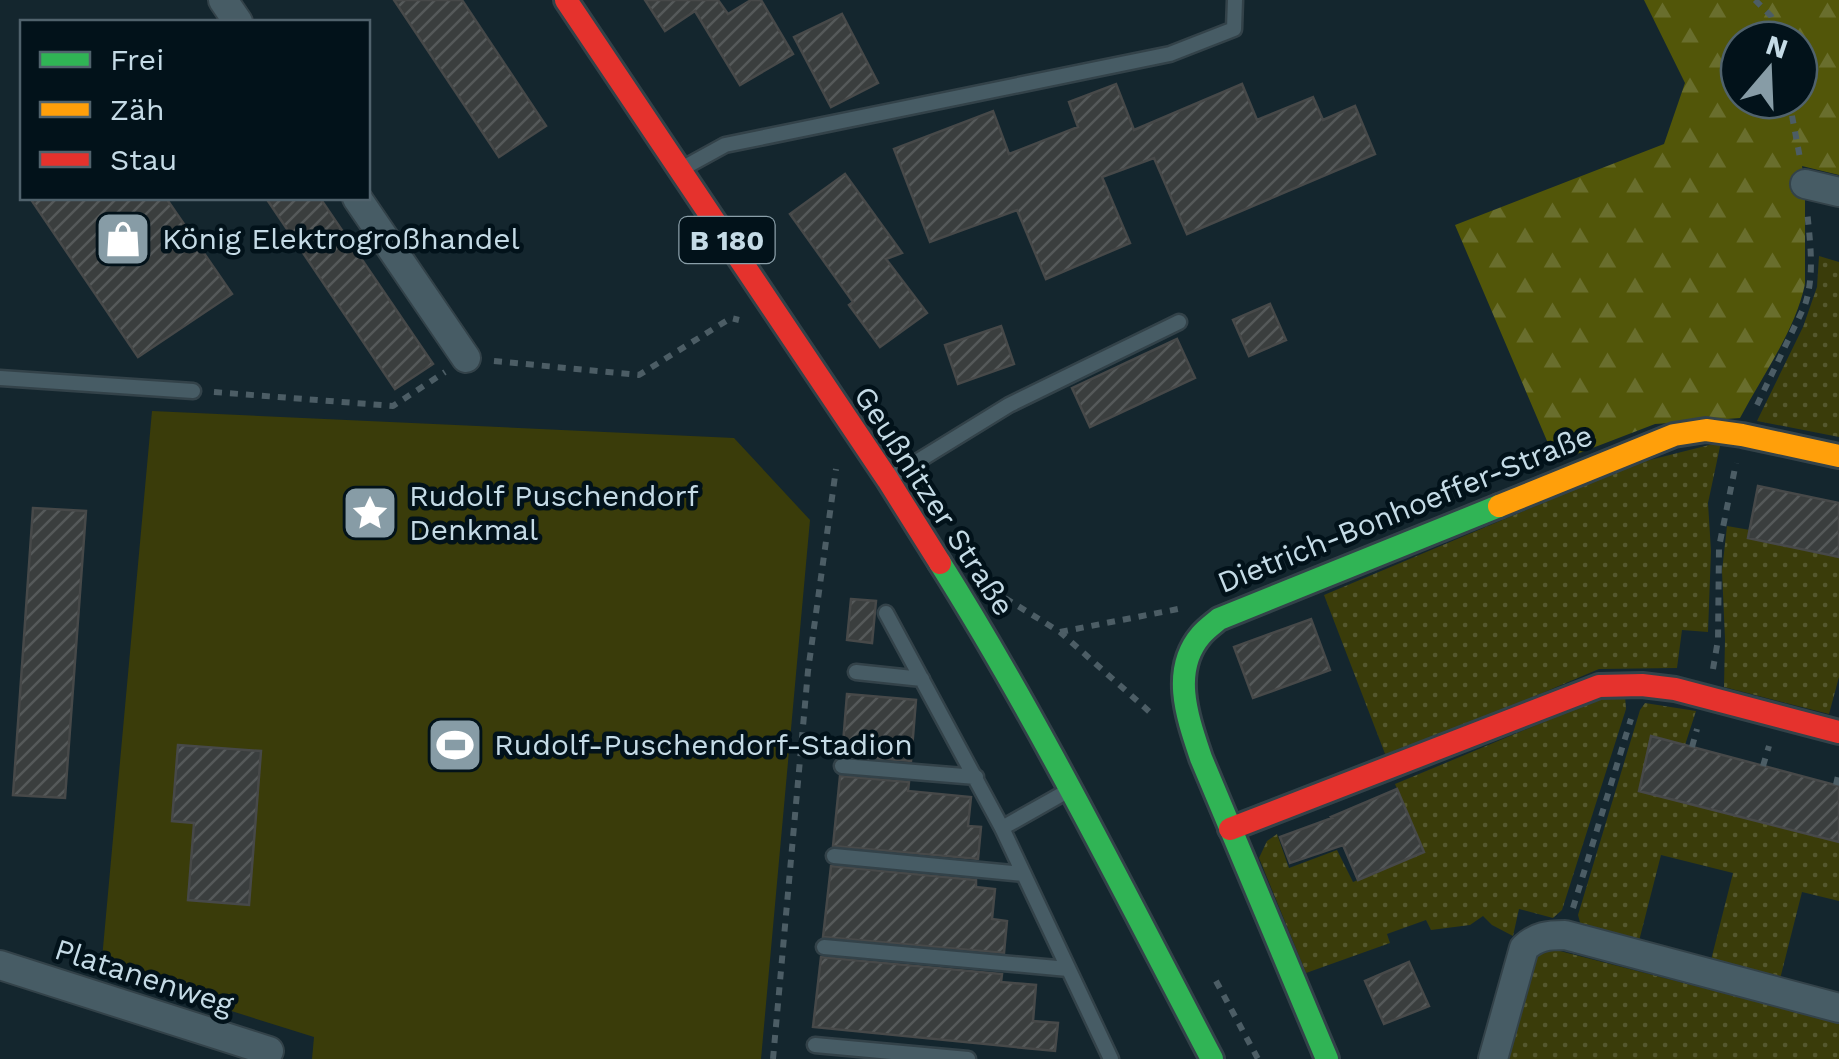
<svg xmlns="http://www.w3.org/2000/svg" width="1839" height="1059" font-family="'Work Sans',sans-serif">
	<defs>
		<pattern id="grass-dots" width="8" height="8" patternUnits="userSpaceOnUse" patternTransform="scale(2.5)"><rect width="8" height="8" fill="#3a3c0a"/><path d="M2 2h.1M6 6h.1" fill="none" stroke="#55582e" stroke-width="1.8" stroke-linecap="round"/></pattern>
		<pattern id="forest-firs" width="22" height="20" patternUnits="userSpaceOnUse" patternTransform="scale(2.5)"><rect width="22" height="20" fill="#525609"/><path d="M5 1l3.5 6h-7zM16 11l3.5 6h-7z" fill="#696e2d"/></pattern>
		<pattern id="building-hatch" width="6" height="6" patternUnits="userSpaceOnUse" patternTransform="scale(2.5)"><rect width="6" height="6" fill="#3a3e3e"/><path d="M-1 1l2-2M0 6l6-6M5 7l2-2" fill="none" stroke="#55595a"/></pattern>
	</defs>
	<rect width="100%" height="100%" fill="#14262e"/>
	<path fill="url(#grass-dots)" d="M1819,256L1839,262V437L1757,421L1803,327L1817,287Z
		M1721,442L1708,503L1711,551L1708,632L1682,630L1677,668L1599,669L1387,759L1324,595L1638,463Z
		M1727,526L1750,530L1839,557V677L1829,714L1724,687L1725,639L1722,571Z
		M1625,696L1626,709L1562,910L1553,918L1519,909L1513,936L1492,925L1483,916L1470,925L1431,930L1426,920L1387,934L1390,943L1306,973L1259,858L1267,841L1277,834L1289,868L1337,850L1353,882L1423,852L1395,784L1594,701Z
		M1645,703L1696,711L1685,745L1651,737L1639,791L1839,842V901L1802,892L1780,979L1711,960L1733,873L1661,855L1639,941L1581,926L1578,915L1640,710Z
		M1556,950L1839,1023V1059H1504L1532,962L1542,953Z"/>
	<path fill="url(#forest-firs)" fill-rule="evenodd" d="M1644,0H1839V175L1802,166L1805,184V284C1795,331 1763,375 1740,418L1655,424L1556,462L1455,225L1664,144L1685,83ZM1739,40H1799V100H1739Z"/>
	<path fill="#3a3c0a" d="M152,411L734,438L810,520L761,1059H312L314,1037L101,970Z"/>
	<path fill="url(#building-hatch)" stroke="#474949" stroke-width="2.5" d="M394,0H462L546,126L499,157Z
		M645,0H718L728,14L751,0H761L793,54L740,85L695,11L665,31Z
		M842,14L878,83L831,107L794,37Z
		M1116,84L1134,130L1242,84L1257,120L1313,97L1323,120L1355,106L1375,154L1187,234L1154,158L1102,177L1130,243L1046,279L1017,210L930,242L894,149L993,111L1009,154L1078,127L1069,102Z
		M845,174L902,253L886,259L927,313L880,347L849,305L853,302L790,214Z
		M30,198H166L232,294L138,357Z
		M266,198H320L433,364L395,389Z
		M1270,304L1286,340L1249,356L1233,320Z
		M1001,326L1014,364L958,384L945,345Z
		M1177,339L1195,378L1090,427L1072,388Z
		M1758,486L1839,503V557L1748,538Z
		M33,508L86,511L65,798L13,795Z
		M851,599L876,601L872,643L847,640Z
		M1311,619L1330,670L1253,698L1234,647Z
		M847,694L916,700L911,761L842,756Z
		M1651,736L1839,786V842L1639,791Z
		M178,745L261,751L249,905L188,900L194,823L172,821Z
		M840,776L909,782L908,791L971,797L968,826L981,827L978,859L833,846Z
		M1397,789L1424,852L1358,880L1343,845L1290,863L1280,837L1332,818L1331,817Z
		M831,866L976,880V887L995,889L992,919L1007,921L1004,953L823,937Z
		M821,957L1002,974L1001,982L1036,985L1033,1021L1058,1023L1055,1051L813,1027Z
		M1409,962L1429,1006L1384,1024L1365,981Z"/>
	<g fill="none" stroke-linecap="round" stroke-linejoin="round">
		<g stroke="#334249" stroke-width="19">
			<path id="lane" d="M685,167L725,145L1170,54L1234,29L1235,0
				M0,378L193,391
				M892,477L1009,405L1179,322
				M886,613L1002,828L1111,1059
				M856,672L922,679
				M842,766L976,777
				M1002,828L1064,793
				M834,856L1023,874
				M824,947L1068,969
				M815,1045L968,1059"/>
		</g>
		<g stroke="#334249" stroke-width="32">
			<path id="street" d="M223,0L238,22
				M1805,184L1839,192
				M357,198L466,358
				M0,965L269,1051
				M1493,1059L1524,948C1537,936 1548,935 1565,935L1839,1008"/>
		</g>
		<g stroke="#334249" stroke-width="28">
			<path id="fast" d="M940,563C1040,722 1124,892 1212,1059
				M1327,1059L1201,758C1188,719 1170,671 1201,635C1206,629 1213,624 1219,619L1499,506"/>
		</g>
		<g stroke="#334249" stroke-width="28">
			<path id="slow" d="M1499,506L1674,435L1706,430L1742,435L1839,456"/>
		</g>
		<g stroke="#334249" stroke-width="28">
			<path id="jam" d="M566,0L888,480L940,563
				M1230,829L1599,686L1642,685L1675,689L1839,732"/>
		</g>
		<path stroke="#4c5d65" stroke-width="6" stroke-dasharray="8 8" stroke-linecap="butt" d="M1755,0L1771,16L1780,40
			M1789,100L1800,158
			M494,361L639,375L731,318L739,320
			M214,392L393,406L445,372
			M1757,405L1805,305C1815,274 1810,242 1807,210
			M1005,598L1060,632L1152,714
			M1060,632L1178,609
			M1713,669L1718,640L1719,547L1736,463
			M1692,747L1697,729
			M1763,766L1769,746
			M1836,785L1839,771
			M1573,908L1631,719
			M1216,981L1258,1059
			M773,1059L808,671L836,469"/>
		<use href="#lane" stroke="#475c65" stroke-width="14"/>
		<use href="#street" stroke="#475c65" stroke-width="28"/>
		<use href="#fast" stroke="#30b455" stroke-width="22"/>
		<use href="#slow" stroke="#ff9f0a" stroke-width="22"/>
		<use href="#jam" stroke="#e5322d" stroke-width="22"/>
	</g>
	<defs>
		<g id="shop-square" transform="scale(2.875)"><rect x="-9" y="-9" width="18" height="18" rx="4" fill="#879ca6" stroke="#02121a"/><path d="M-5-2.5h2.3a2.7 3.5 0 0 1 5.4 0H5L5.5 6h-11ZM-1.5-2.5h3a1.5 2.3 0 0 0-3 0Z" fill="#fff"/></g>
		<g id="sight-square" transform="scale(2.875)"><rect x="-9" y="-9" width="18" height="18" rx="4" fill="#879ca6" stroke="#02121a"/><path d="M0-6L1.8-2.2L6-1.7L2.9 1.2L3.7 5.4L0 3.3L-3.7 5.4L-2.9 1.2L-6-1.7L-1.8-2.2Z" fill="#fff"/></g>
		<g id="stadium-square" transform="scale(2.875)"><rect x="-9" y="-9" width="18" height="18" rx="4" fill="#879ca6" stroke="#02121a"/><path d="M0-5a6.5 5 0 1 0 0 10a6.5 5 0 1 0 0-10ZM-3.5-1.8h7v3.6h-7Z" fill="#fff"/></g>
	</defs>
	<g fill-rule="evenodd">
		<use href="#shop-square" x="123" y="239"/>
		<use href="#sight-square" x="370" y="513"/>
		<use href="#stadium-square" x="455" y="745"/>
	</g>
	<g text-anchor="middle" stroke-width="9" stroke-linejoin="round" paint-order="stroke">
		<rect fill="#02121a" stroke="#8a9fa9" stroke-width="2.5" x="679.5" y="217" width="95" height="46" rx="8"/>
		<g font-size="28" font-weight="bold" fill="#c5dbe6">
			<text x="727" y="250">B 180</text>
		</g>
		<g font-size="30" fill="#c5dbe6" stroke="#02121a" text-anchor="start">
			<text x="162" y="249">König Elektrogroßhandel</text>
			<text x="409" y="506">Rudolf Puschendorf<tspan x="409" dy="34">Denkmal</tspan></text>
			<text x="494" y="755">Rudolf-Puschendorf-Stadion</text>
		</g>
		<g font-size="30" fill="#c5dbe6" stroke="#02121a">
			<text transform="translate(934 501) rotate(57)" y="10">Geußnitzer Straße</text>
			<text transform="translate(1405 509) rotate(-22)" y="10">Dietrich-Bonhoeffer-Straße</text>
			<text transform="translate(144 977) rotate(18)" y="10">Platanenweg</text>
		</g>
	</g>
	<rect x="20" y="20" width="350" height="180" fill="#02121a" stroke="#50626c" stroke-width="2.5"/>
	<rect x="40" y="52" width="50" height="15" fill="#30b455" stroke="#50626c" stroke-width="2.5"/>
	<text x="110" y="70" font-size="30" fill="#c5dbe6">Frei</text>
	<rect x="40" y="102" width="50" height="15" fill="#ff9f0a" stroke="#50626c" stroke-width="2.5"/>
	<text x="110" y="120" font-size="30" fill="#c5dbe6">Zäh</text>
	<rect x="40" y="152" width="50" height="15" fill="#e5322d" stroke="#50626c" stroke-width="2.5"/>
	<text x="110" y="170" font-size="30" fill="#c5dbe6">Stau</text>
	<g transform="translate(1769 70) rotate(19)"><circle r="48" fill="#02121a" stroke="#50626c" stroke-width="2.5"/>
	<path d="M0-8L18 38L0 25L-18 38Z" fill="#879ca6"/>
	<text y="-15" font-size="28" font-weight="bold" text-anchor="middle" fill="#c5dbe6">N</text>
	</g>
</svg>
